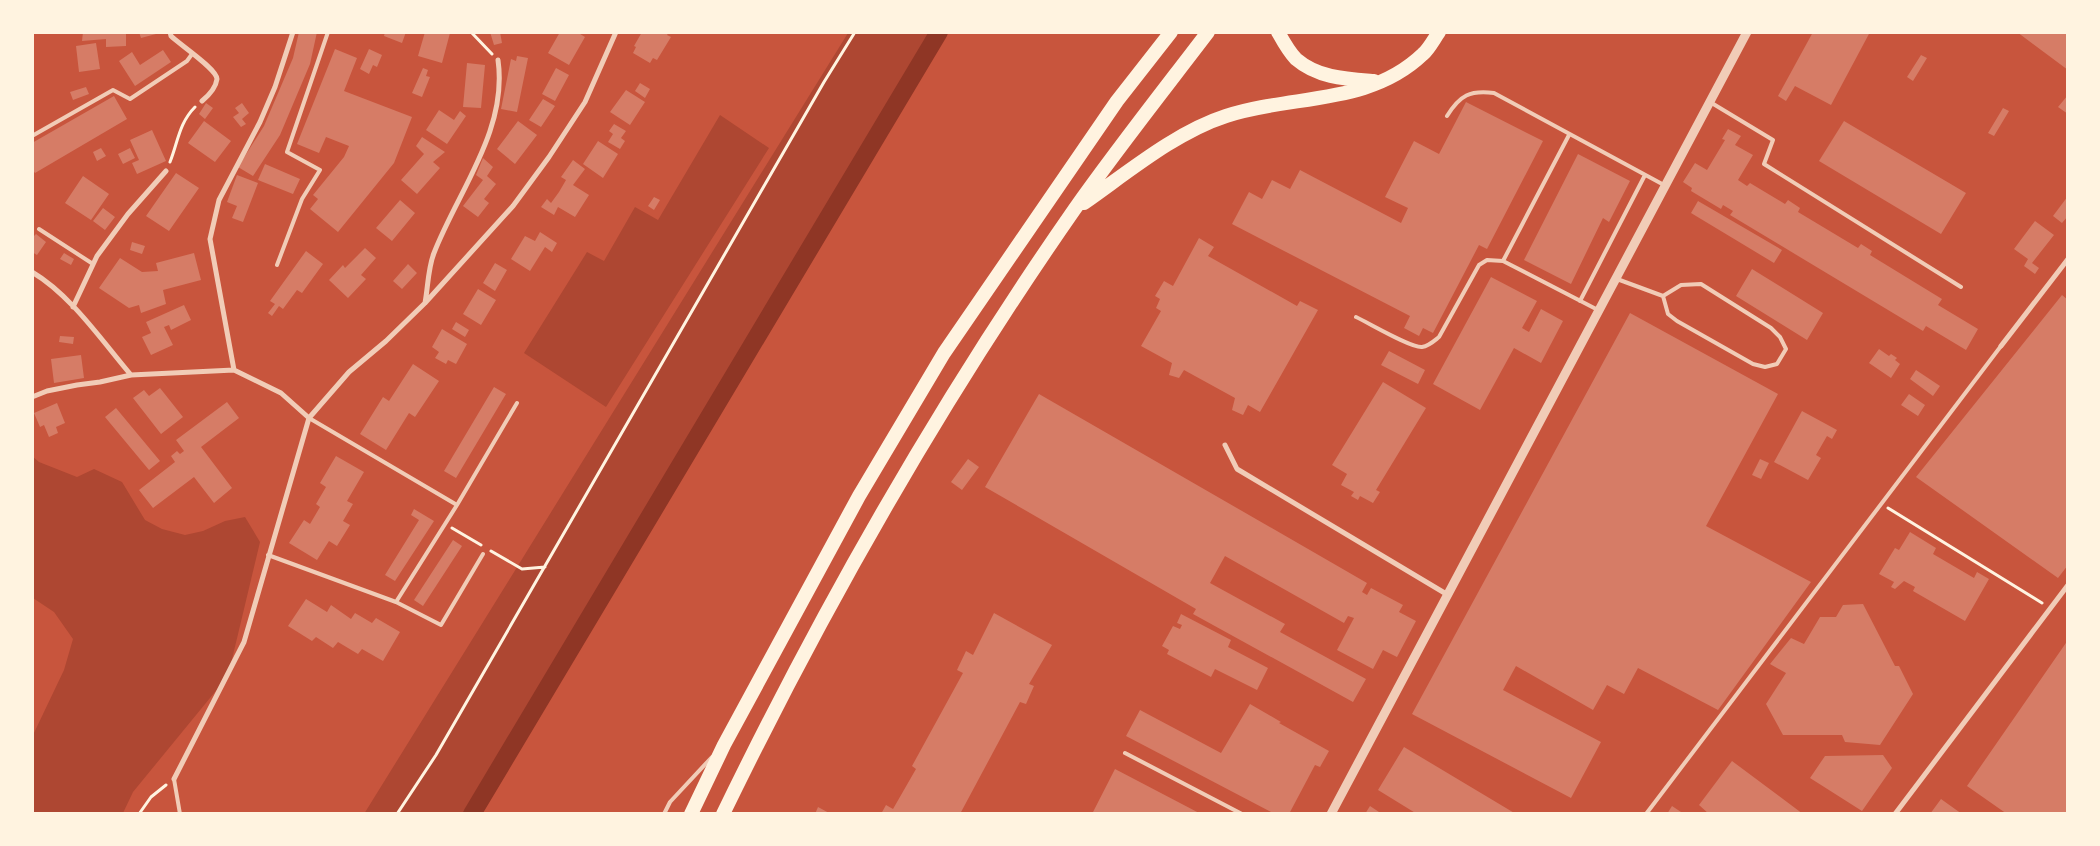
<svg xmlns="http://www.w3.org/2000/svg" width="2100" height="846" font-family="'Golos Text',sans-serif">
	<rect width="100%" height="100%" fill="#c8553d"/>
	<path fill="#ae4732" d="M848,33H936L470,813L364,814Z
		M720,115L769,148L606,407L524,353L587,252L604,261L635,207L658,220Z
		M32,456L39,462L77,477L94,469L122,482L145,520L162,529L185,535L203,531L225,521L245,517L260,542L228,676L133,792L123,813H33V735L64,670L73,639L54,612L33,598Z"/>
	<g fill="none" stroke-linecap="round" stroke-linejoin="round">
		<path stroke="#8f3625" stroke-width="18" d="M472,814L939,32"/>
	</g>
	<path fill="#d67c66" d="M83,32H126V46L106,47V39L82,41Z
		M139,32H155L156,34L141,38Z
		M299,32H317L310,64L280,135L253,176L238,167L264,126L293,58Z
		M385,32H406L402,43L384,36Z
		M425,32L450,33L442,63L418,56Z
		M490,32H500L502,43L494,45Z
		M560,32H577L585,37L569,65L548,53Z
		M642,32H669L667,35L671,37L657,60L653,58L650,63L633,53L636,47L634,46Z
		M1813,32H1870L1831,105L1795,86L1786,101L1778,96Z
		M2017,32H2068V70Z
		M96,43L100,69L79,72L76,46Z
		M335,49L357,58L344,91L412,117L394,163L338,232L310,209L318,199L313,195L344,157L349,146L326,137L319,153L297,144Z
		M369,49L382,55L377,67L373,65L369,74L360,69Z
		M163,50L171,62L135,86L119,61L132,52L140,65Z
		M1921,55L1927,58L1913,81L1907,77Z
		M517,56L528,58L517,112L501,109L511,59L516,61Z
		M467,63L485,65L481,108L463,107Z
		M423,68L428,70L426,76L430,77L422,97L412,93Z
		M556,68L569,75L555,101L542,94Z
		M640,83L650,89L645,98L635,91Z
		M86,87L89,94L73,100L70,92Z
		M626,90L645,102L630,125L610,112Z
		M2068,95V114L2058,107Z
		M114,96L127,119L35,173L32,169V143Z
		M543,99L555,106L541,127L529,120Z
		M1466,102L1543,141L1487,249L1479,245L1433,333L1423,328L1419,336L1404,328L1410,316L1232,224L1249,192L1262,199L1272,180L1290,189L1300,170L1401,223L1408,208L1385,197L1414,141L1439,154Z
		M206,103L213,108L205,119L199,114Z
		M242,103L249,113L242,119L246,124L241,127L233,117L239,113L235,108Z
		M2003,108L2009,111L1994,136L1988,133Z
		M439,110L454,120L460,111L466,116L447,144L426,130Z
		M204,121L231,141L215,162L188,143Z
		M518,121L537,135L515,164L497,149Z
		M1844,121L1966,193L1941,234L1819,161Z
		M614,124L626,131L621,138L625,141L620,149L608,142L613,134L609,131Z
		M1728,129L1741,136L1735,145L1753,155L1738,180L1747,186L1750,183L1785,204L1788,200L1800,208L1798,212L1858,248L1861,244L1872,251L1870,255L1942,299L1938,305L1978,329L1966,350L1926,326L1923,331L1730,215L1733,211L1723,205L1721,209L1691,191L1692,188L1683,182L1695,163L1707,170L1725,140L1722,139Z
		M152,130L166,161L137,174L132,163L139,160L130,140Z
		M422,137L445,152L433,162L440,168L417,194L401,180L424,154L416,146Z
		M598,141L618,154L603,178L583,164Z
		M101,148L106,156L97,161L93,152Z
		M130,148L135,158L123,164L118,154Z
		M1578,154L1630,181L1609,222L1603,218L1571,284L1524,260Z
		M483,158L493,167L487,176L496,184L484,199L489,203L478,217L463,206L483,180L476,175Z
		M573,160L585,169L573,185L589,195L575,217L558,207L554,215L541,207L547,199L551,203L559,192L566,180L561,177Z
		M265,164L300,179L293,194L258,180Z
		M176,173L199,188L169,231L146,216Z
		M237,175L258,183L243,222L232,218L237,206L227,202Z
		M83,176L109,194L91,220L65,203Z
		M2068,196V216L2062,223L2053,216Z
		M654,197L660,200L654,210L648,206Z
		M400,200L415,213L392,241L376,228Z
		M1698,201L1782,250L1774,263L1691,213Z
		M103,208L115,217L105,230L93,221Z
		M2035,221L2054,235L2032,263L2039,268L2035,274L2024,266L2028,259L2014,249Z
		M540,232L557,243L552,252L545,247L530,271L511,259L525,236L535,241Z
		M36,234L46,242L37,255L32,252V238Z
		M1199,238L1214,247L1208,256L1297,306L1300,301L1318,310L1260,412L1248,405L1243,415L1232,410L1235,398L1184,370L1179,378L1169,375L1172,363L1141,346L1161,311L1156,308L1160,299L1155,296L1164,281L1173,286Z
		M132,242L145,246L142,254L130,250Z
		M365,248L376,258L361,275L366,279L348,298L329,280L343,265L345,268Z
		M306,251L323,264L302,293L297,290L283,309L279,306L272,316L268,313L275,304L270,301Z
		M64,253L74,259L71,265L60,259Z
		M194,253L201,280L163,290L166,304L141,313L139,305L129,308L99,288L120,258L142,272L158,271L156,263Z
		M495,263L507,270L495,291L483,283Z
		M408,264L417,273L402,289L393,281Z
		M1752,269L1823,313L1807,340L1736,296Z
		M1491,277L1537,301L1522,328L1529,332L1541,309L1563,321L1541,363L1514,348L1480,410L1433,384Z
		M478,289L496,300L481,325L463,314Z
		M2062,295L2068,300V565L2058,578L1916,477Z
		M184,305L191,320L171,330L169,325L164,327L173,345L151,355L142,337L151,333L146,322Z
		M1630,313L1778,394L1706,526L1811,582L1718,710L1638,668L1624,694L1607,685L1593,710L1516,666L1503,690L1601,742L1571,798L1412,714Z
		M456,322L469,330L465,337L452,329Z
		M442,329L467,344L456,364L448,360L446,364L435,358L439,352L432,347Z
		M60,336L74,337L73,344L59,342Z
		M1879,349L1889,356L1891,354L1897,358L1895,360L1900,364L1891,378L1869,363Z
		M1389,351L1425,370L1418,384L1381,365Z
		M81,355L84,378L54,383L51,359Z
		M413,364L439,381L415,417L409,413L386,450L360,434L383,397L389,401Z
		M1916,370L1940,386L1933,396L1910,379Z
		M1383,382L1426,408L1376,490L1380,492L1373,503L1360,496L1358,500L1351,496L1354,492L1341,485L1347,474L1332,465Z
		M494,387L506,394L456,478L444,471Z
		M160,388L183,417L161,434L133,398L144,390L149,396Z
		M1039,394L1367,583L1362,592L1367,595L1371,588L1403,605L1399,612L1416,621L1397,657L1383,650L1373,669L1337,650L1354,618L1348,616L1344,623L1225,556L1210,583L1285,624L1280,632L1366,679L1353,702L1193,614L1196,609L985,487Z
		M1909,394L1925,405L1918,416L1901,405Z
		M227,402L239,418L201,447L232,488L214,503L194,477L153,508L139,490L175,462L171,456L177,451L180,454L184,451L176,440Z
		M57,403L65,423L56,427L58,433L49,437L44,425L40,427L34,413Z
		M116,408L160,461L149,470L105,417Z
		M1802,411L1837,430L1832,439L1827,436L1816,455L1821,458L1808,480L1774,462Z
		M336,456L364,472L347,501L353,504L343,521L350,525L337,546L329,541L317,560L289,543L304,520L310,524L320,507L316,504L326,487L320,483Z
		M968,459L979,467L962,490L951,482Z
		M1760,459L1769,463L1761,479L1752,475Z
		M414,509L434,521L395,581L385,575L419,520L411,515Z
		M1910,532L1936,548L1933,554L1974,578L1977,572L1989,579L1965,621L1913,591L1915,587L1904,581L1895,589L1891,587L1894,582L1879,574L1895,548L1899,550Z
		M453,540L462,546L423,606L414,600Z
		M306,599L327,612L331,605L351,619L355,613L372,623L376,618L400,632L383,661L362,649L358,654L338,642L333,648L316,637L312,641L288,626Z
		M1863,604L1895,666H1899L1913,694L1880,745L1845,742L1842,735H1783L1766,704L1786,673L1770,664L1791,638L1804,644L1820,617H1836L1843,605Z
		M994,613L1052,645L1029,684L1034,686L1026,704L1020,702L960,814H881L886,805L893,809L916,769L912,766L963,673L957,670L966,651L973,655Z
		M1181,614L1231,640L1228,647L1268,668L1257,690L1215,669L1211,677L1167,654L1169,650L1162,646L1173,626L1180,629L1182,625L1177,623Z
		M2068,640V814H2007L1967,786Z
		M1250,704L1281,722L1279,723L1329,751L1320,767L1315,765L1289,814H1275L1126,736L1140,710L1221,753Z
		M1404,747L1516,814H1417L1378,790Z
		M1883,755L1892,768L1862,811L1810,778L1825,756Z
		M1732,761L1803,814H1709L1699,805Z
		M1115,769L1201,814H1092Z
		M1941,799L1962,814H1930Z
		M1370,806L1382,814H1365Z
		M1672,806L1684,814H1667Z
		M818,807L831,814H815Z"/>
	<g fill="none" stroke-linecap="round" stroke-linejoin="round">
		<path stroke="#fff3e0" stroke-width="3" d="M471,32L492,54
			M170,162C178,142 179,123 195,107
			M1888,508L2042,603
			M452,528L481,545
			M491,551L522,569L545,567
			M139,814L151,797L166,785
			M397,814L436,755L824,82L855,32"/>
		<path stroke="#f1ccb7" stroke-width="4" d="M1710,102L1773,140L1764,164L1961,287
			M1447,116C1460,95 1470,90 1494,93L1664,185
			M32,136L113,90L130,99L187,61L192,54
			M39,229L93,264
			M1503,261L1569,135
			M277,265L302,199L320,170L287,152L328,32
			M1617,279L1663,296L1681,285L1701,284L1771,328L1780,337L1786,349L1777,364L1765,367L1753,364L1677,321L1668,314L1663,296
			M1580,301L1645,175
			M1356,317C1369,323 1411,348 1422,347C1429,346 1434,341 1439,337L1479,265L1487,260L1503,261L1598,310
			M309,418L457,505
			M268,555L396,602L441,625L483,554
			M396,602L457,505L517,403
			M1125,753L1242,814
			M174,779L180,814
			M664,814L670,802L712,757
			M1646,814L2001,346"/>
		<path stroke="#f1ccb7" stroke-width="5" d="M170,32L171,36C179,44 217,69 217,79C216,87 208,96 202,101
			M32,272C71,295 102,341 131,375
			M425,303C428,287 428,268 434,253C458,191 508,130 498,60
			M73,307L97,256L128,214L166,171
			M2001,346L2068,259
			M234,370L210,239L219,200L260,122L275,87L293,32
			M32,397L47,391L77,385L100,382L131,375L234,370L281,393L309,418
			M1225,445L1237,469L1448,595
			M174,779L244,642L309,418L349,372L386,341L425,303L513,206L549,157L585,102L616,32
			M1895,814L2068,585"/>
		<path stroke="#f1ccb7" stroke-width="9" d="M1331,814L1747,32"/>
		<path stroke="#fff3e0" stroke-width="14" d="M1278,32C1283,41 1289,52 1296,59C1318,78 1346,79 1374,81
			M1084,203C1127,173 1176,132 1226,116C1293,94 1369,106 1423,54C1429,49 1434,39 1439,32
			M691,814L724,745L859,496L944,353L1117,101L1171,32
			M723,814C825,604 941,401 1074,210C1117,149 1163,91 1208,32"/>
	</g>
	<rect width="2100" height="846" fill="none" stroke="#fff3e0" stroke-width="68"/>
</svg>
